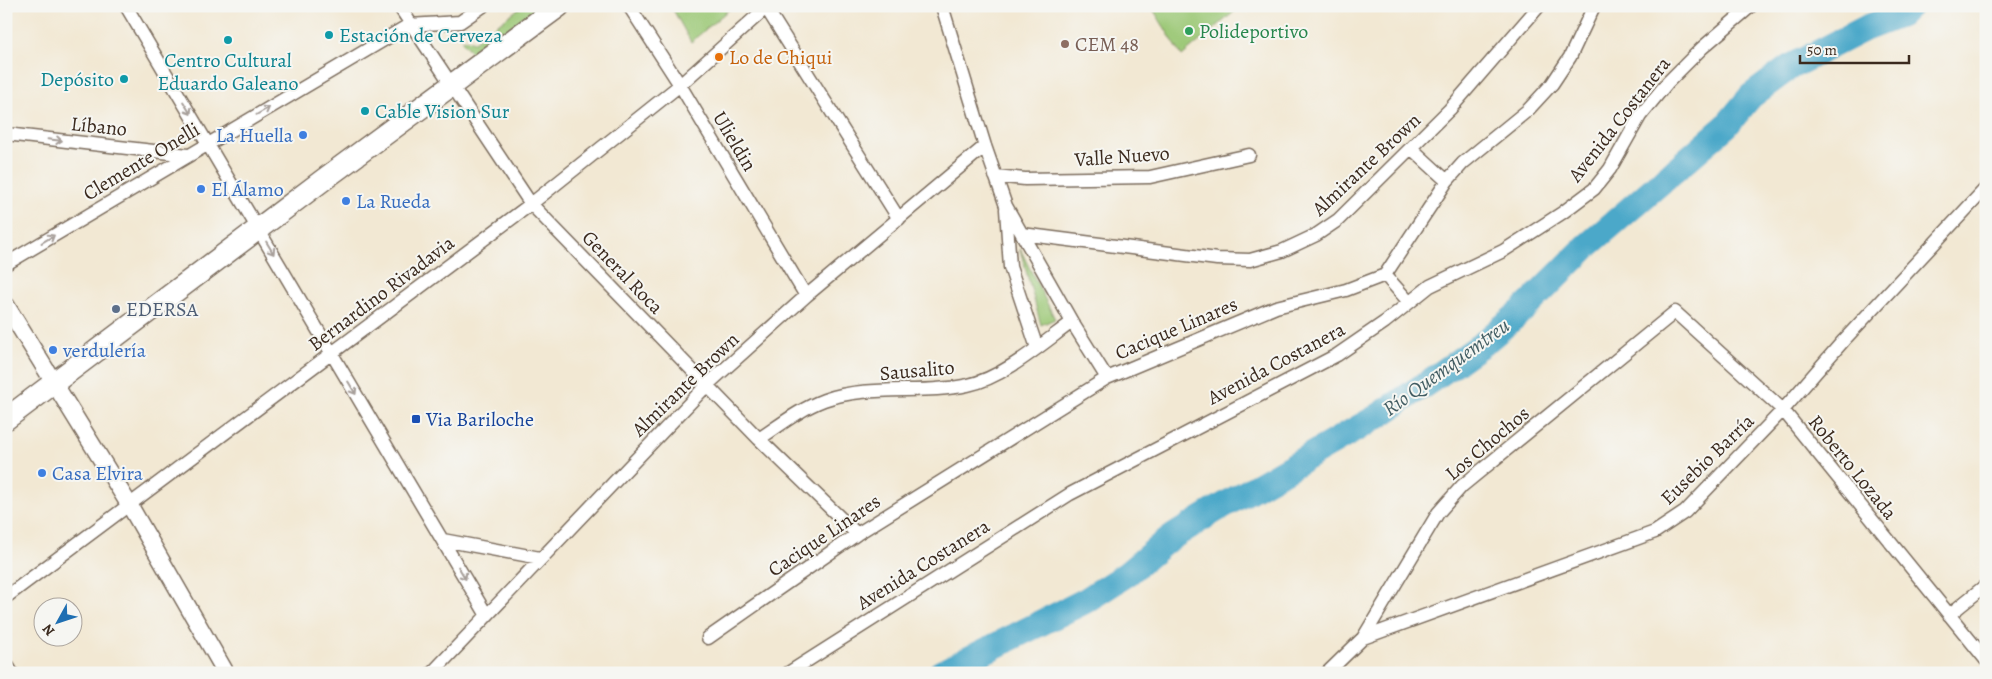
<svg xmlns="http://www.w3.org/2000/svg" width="1992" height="679" font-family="Alegreya,serif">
	<rect width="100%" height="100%" fill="#f6f6f2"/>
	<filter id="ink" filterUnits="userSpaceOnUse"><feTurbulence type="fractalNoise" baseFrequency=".02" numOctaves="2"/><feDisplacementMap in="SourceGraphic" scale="10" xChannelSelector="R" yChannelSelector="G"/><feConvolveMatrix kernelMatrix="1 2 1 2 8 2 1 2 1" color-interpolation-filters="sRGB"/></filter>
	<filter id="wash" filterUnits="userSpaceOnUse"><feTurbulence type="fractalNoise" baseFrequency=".0096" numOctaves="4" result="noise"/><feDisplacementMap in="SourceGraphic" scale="20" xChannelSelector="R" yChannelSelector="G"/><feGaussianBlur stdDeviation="1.12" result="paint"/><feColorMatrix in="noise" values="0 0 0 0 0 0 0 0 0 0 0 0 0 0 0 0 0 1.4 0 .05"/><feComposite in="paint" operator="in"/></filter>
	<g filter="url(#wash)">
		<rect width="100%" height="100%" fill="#f2e8d3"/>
		<path fill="#9bc876" stroke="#6b794a" d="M522,6H542L473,55L462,41L465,39L474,42Z
			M671,6H733L691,42Z
			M1151,6H1241L1182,56Z
			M1020,249L1055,319L1041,325Z"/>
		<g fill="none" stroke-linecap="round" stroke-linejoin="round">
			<path stroke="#4ba8c9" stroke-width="26" d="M941,673L1085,601L1127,574L1166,541L1214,511L1377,417L1433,379L1485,342L1524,309L1587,246L1726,126L1751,96L1790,67L1866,28L1900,15L1909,6"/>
		</g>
	</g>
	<g filter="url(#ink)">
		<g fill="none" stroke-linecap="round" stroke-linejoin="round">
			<g stroke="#7b6c5d" stroke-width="15">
				<path id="minor" d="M126,6L486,614
					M399,6L531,204L759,439L857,534
					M629,6L680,85L806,296
					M765,6L899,219
					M942,6L985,146L1006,206L1072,322L1107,378
					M6,134L188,155
					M1411,148L1447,181
					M995,176L1025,179L1150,177L1249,155
					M1006,209L1010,267L1037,348
					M1022,234L1217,259L1250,260L1282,251L1316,235L1338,220L1450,109L1539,6
					M6,264L409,25L460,22L483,6
					M1385,275L1409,302
					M759,439C780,425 800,409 824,400C869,384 922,395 968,385C1003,378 1043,343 1072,322
					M443,540L540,558
					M6,597L531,204L680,85L768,6
					M1949,615L1986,585
					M708,638L857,534L1107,378L1276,307L1346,290L1385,275L1447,181L1463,163L1528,110L1552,84L1570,57L1594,6
					M1363,638L1438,513L1462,486L1675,312L1783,410L1986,660
					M6,663L12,673
					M432,673L707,385L806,296L985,146
					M788,673L1070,494L1337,355L1385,322L1430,286L1503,251L1562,213L1594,189L1610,169L1640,116L1668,82L1702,48L1751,6
					M1327,673L1363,638L1655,532L1685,512L1783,410L1844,340L1986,188"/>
			</g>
			<g stroke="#7b6c5d" stroke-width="19">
				<path id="tertiary" d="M6,305L130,506L226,673"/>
			</g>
			<g stroke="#7b6c5d" stroke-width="24">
				<path id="trunk" d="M6,419L323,180L559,6"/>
			</g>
			<use href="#minor" stroke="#fff" stroke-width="12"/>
			<use href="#tertiary" stroke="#fff" stroke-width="16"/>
			<use href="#trunk" stroke="#fff" stroke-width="21"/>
		</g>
		<defs><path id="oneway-shaft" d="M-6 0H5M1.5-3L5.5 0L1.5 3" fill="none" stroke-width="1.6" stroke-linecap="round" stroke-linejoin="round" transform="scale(1.25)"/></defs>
		<g stroke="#a79f9a">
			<use href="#oneway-shaft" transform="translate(187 108) rotate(59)"/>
			<use href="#oneway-shaft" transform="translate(263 111) rotate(-30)"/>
			<use href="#oneway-shaft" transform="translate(55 140) rotate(6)"/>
			<use href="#oneway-shaft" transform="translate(48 239) rotate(-31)"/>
			<use href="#oneway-shaft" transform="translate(270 248) rotate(59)"/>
			<use href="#oneway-shaft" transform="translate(352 388) rotate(59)"/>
			<use href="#oneway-shaft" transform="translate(462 573) rotate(59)"/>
		</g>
	</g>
	<circle fill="#2e9e5b" stroke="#f6f6f2" stroke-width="2" cx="1189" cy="31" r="5"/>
	<g fill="#0f9aa8" stroke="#f6f6f2" stroke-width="2">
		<circle cx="329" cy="35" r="5"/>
		<circle cx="228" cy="40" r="5"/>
		<circle cx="124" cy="79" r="5"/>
		<circle cx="365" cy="111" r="5"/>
	</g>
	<circle fill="#8d6e63" stroke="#f6f6f2" stroke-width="2" cx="1065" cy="44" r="5"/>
	<circle fill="#e8710a" stroke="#f6f6f2" stroke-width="2" cx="719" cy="57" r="5"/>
	<g fill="#3f7fe0" stroke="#f6f6f2" stroke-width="2">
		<circle cx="303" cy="135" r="5"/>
		<circle cx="201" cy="189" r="5"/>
		<circle cx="346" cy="201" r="5"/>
		<circle cx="53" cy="350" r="5"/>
		<circle cx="42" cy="473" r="5"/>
	</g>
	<circle fill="#5c6f8a" stroke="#f6f6f2" stroke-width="2" cx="116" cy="309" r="5"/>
	<rect fill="#1a4fb4" stroke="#f6f6f2" stroke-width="2" x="411" y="414" width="10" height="10" rx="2.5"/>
	<g text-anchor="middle" stroke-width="4" stroke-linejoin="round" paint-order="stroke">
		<g font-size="20" fill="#27864d" stroke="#f6f6f2" text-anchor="start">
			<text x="1199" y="38">Polideportivo</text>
		</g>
		<g font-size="20" fill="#0d838f" stroke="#f6f6f2" text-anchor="start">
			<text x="339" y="42">Estación de Cerveza</text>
			<text x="228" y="67" text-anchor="middle">Centro Cultural<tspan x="228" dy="23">Eduardo Galeano</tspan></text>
			<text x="114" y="86" text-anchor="end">Depósito</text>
			<text x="375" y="118">Cable Vision Sur</text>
		</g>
		<g font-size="20" fill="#785e54" stroke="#f6f6f2" text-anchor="start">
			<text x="1075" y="51">CEM 48</text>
		</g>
		<g font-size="20" fill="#c56008" stroke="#f6f6f2" text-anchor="start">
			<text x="729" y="64">Lo de Chiqui</text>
		</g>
		<g font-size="20" fill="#3b2a1e" stroke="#f6f6f2">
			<text transform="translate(1619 119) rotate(-52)" y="7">Avenida Costanera</text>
			<text transform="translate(99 126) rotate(6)" y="7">Líbano</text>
			<text transform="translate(735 141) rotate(59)" y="7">Ulieldin</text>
			<text transform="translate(1122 156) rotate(-4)" y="7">Valle Nuevo</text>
			<text transform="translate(141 161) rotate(-31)" y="7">Clemente Onelli</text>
			<text transform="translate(1366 164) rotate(-43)" y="7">Almirante Brown</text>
			<text transform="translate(623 272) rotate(46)" y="7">General Roca</text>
			<text transform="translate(381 293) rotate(-37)" y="7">Bernardino Rivadavia</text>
			<text transform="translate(1176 328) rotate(-23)" y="7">Cacique Linares</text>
			<text transform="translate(1276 363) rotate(-28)" y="7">Avenida Costanera</text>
			<text transform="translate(917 370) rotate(-5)" y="7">Sausalito</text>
			<text transform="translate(685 384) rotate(-44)" y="7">Almirante Brown</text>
			<text transform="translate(1487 443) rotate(-40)" y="7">Los Chochos</text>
			<text transform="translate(1707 459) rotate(-44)" y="7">Eusebio Barría</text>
			<text transform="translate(1853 467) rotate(51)" y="7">Roberto Lozada</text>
			<text transform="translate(824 535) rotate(-34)" y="7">Cacique Linares</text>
			<text transform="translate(923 564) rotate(-32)" y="7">Avenida Costanera</text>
		</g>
		<g font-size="20" fill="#366cbe" stroke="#f6f6f2" text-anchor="start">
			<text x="293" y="142" text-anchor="end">La Huella</text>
			<text x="211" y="196">El Álamo</text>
			<text x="356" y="208">La Rueda</text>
			<text x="63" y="357">verdulería</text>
			<text x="52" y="480">Casa Elvira</text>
		</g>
		<g font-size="20" fill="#4e5e75" stroke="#f6f6f2" text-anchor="start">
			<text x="126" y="316">EDERSA</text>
		</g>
		<g font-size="20" fill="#164399" stroke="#f6f6f2" text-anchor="start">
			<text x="426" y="426">Via Bariloche</text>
		</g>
		<g font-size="21" font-style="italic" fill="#415c62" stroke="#f6f6f2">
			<text transform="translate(1446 367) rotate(-36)" y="7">Río Quemquemtreu</text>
		</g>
	</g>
	<rect width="1992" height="679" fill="none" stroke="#f6f6f2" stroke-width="25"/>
	<g transform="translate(58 622) rotate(230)"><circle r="24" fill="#f6f6f2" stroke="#aba49d"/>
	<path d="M0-4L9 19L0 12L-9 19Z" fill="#1f6fb2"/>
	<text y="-8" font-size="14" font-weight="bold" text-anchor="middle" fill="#3b2a1e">N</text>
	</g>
	<path d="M1800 55v8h109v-8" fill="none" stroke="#3b2a1e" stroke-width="2.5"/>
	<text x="1807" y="55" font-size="15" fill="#3b2a1e" stroke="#f6f6f2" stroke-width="4" paint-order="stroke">50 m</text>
</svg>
